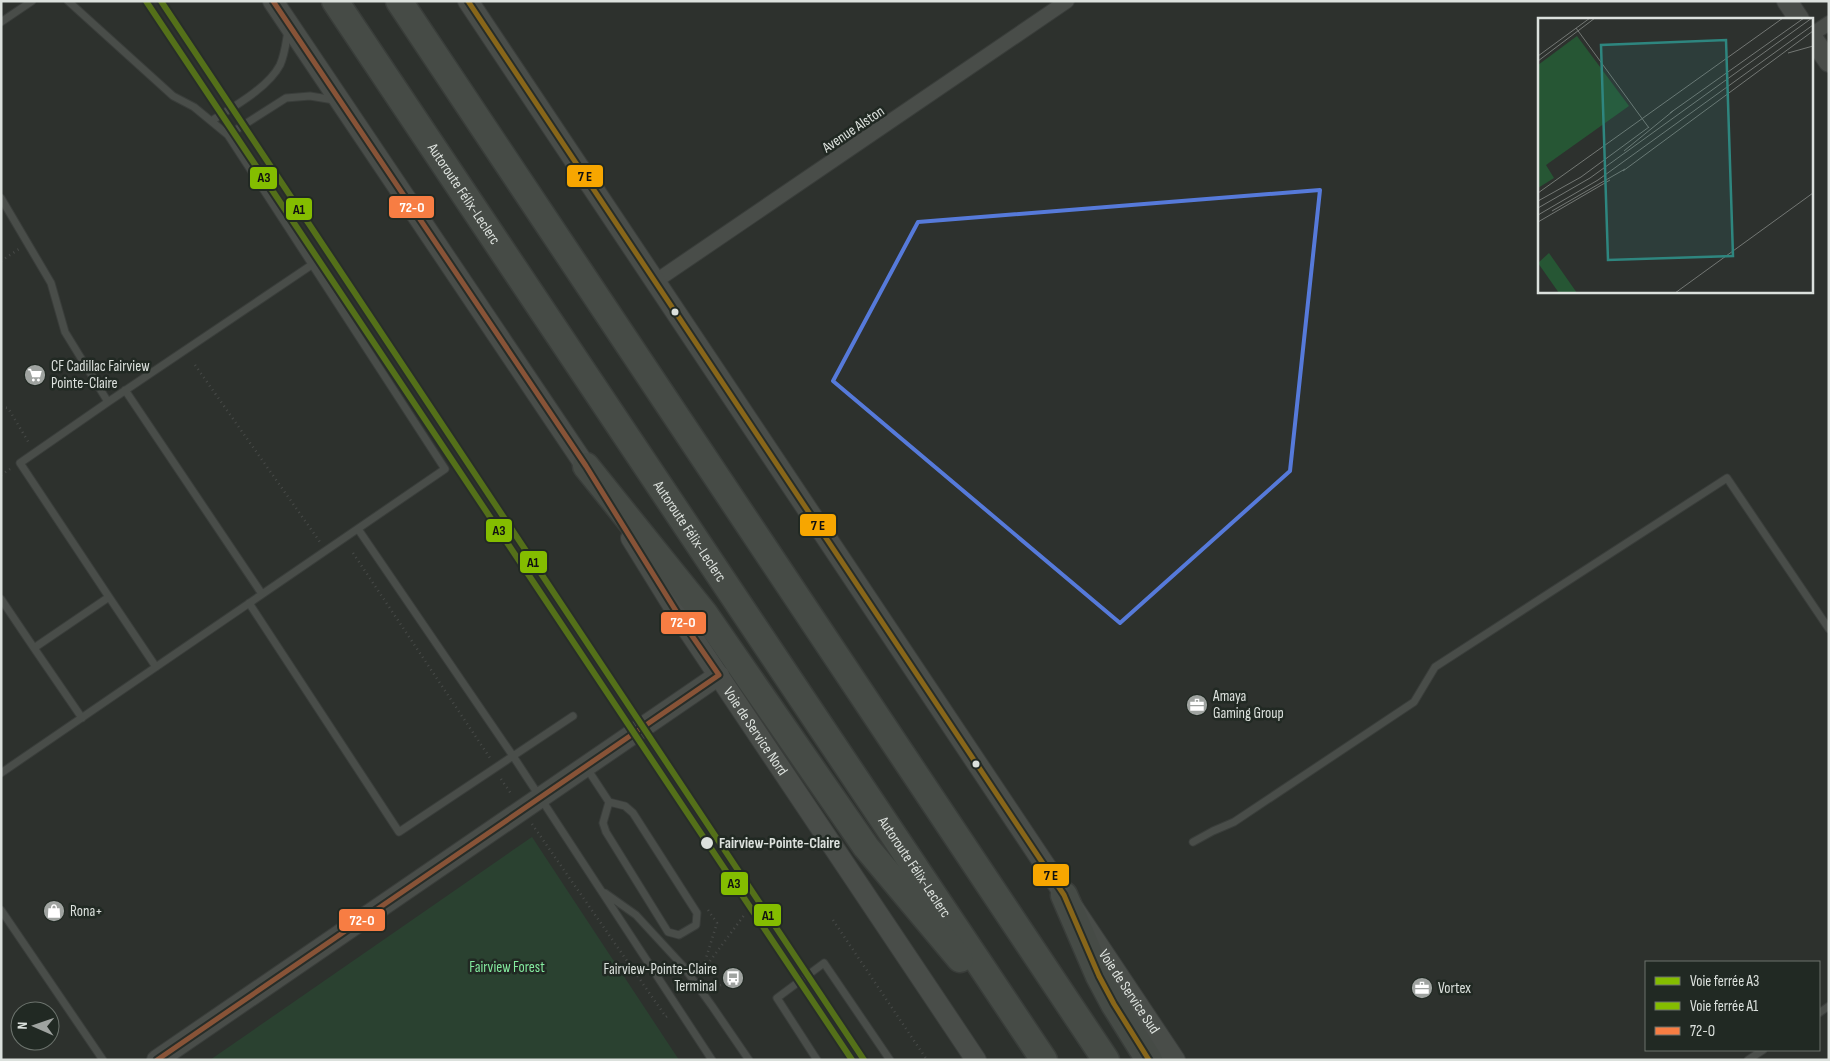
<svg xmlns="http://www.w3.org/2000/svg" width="1830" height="1061" font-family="'Sofia Sans Condensed',sans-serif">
	<rect width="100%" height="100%" fill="#2d312e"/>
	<path fill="#265634" d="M532,837L679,1060H210Z"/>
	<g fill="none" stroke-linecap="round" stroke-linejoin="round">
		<g stroke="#494d4a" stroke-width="9">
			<path id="lane" d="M1,22L32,1
				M211,121C233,107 268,88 280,65C285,54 286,42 288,31
				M228,135L286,98L310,96L334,100
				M1,198L51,283L65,332L108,402L20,463L109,597L34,648L1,599
				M125,390L262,594
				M108,402L313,264
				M358,529L513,756L712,1060
				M109,597L156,667
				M249,603L399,832L573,716
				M34,648L82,718
				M586,767L609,802L625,806L633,813L697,913L696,925L679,935L668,932L606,832L603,823L609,802
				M1,773L445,469L228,135L194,107L173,96L68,1
				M1193,842L1213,831L1234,822L1414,702L1435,667L1727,478L1829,629
				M605,893L636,915L683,966L712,1006L749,1060
				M1,910L103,1060
				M1819,1013L1829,1006
				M817,1060L777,998L824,963L890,1060
				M1748,1060L1763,1050"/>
		</g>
		<g stroke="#494d4a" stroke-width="16">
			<path id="street" d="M1811,35L1829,23
				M656,281L1067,1"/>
		</g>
		<g stroke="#494d4a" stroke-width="22">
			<g id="secondary">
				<path d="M273,1L593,477"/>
				<path id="s1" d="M468,1L1175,1060"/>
				<path d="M1787,1L1799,19"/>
				<path d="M1811,36L1829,62"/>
				<path id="s2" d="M631,538L686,627L976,1060"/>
				<path d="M157,1060L719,675"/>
			</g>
		</g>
		<g stroke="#494d4a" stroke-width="29">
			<g id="highway">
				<path id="s3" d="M335,1L1044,1060"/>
				<path d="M399,1L1106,1060"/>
				<path d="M586,466L704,613L866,847L960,959"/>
				<path d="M1064,895L1099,976L1114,1004L1149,1060"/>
			</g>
		</g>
		<path stroke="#666866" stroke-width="2.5" stroke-dasharray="1 4" stroke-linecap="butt" d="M1,261L19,249
			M195,365L320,542
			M1,407L8,408L29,443
			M1,475L10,469
			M353,553L490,758
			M501,779L512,795
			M532,824L666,1017L670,1014
			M833,920L927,1060
			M704,969L745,914
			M702,971L717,923L708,910
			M711,989L721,985"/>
		<use href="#lane" stroke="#6b6f6c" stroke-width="7"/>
		<use href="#street" stroke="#6b6f6c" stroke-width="14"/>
		<use href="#secondary" stroke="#6b6f6c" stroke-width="20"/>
		<use href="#highway" stroke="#646c65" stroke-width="26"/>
		<g stroke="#212923" stroke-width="9">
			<path id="bus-1" d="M157,1060L719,675L686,627L586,466L273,1"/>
		</g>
		<g stroke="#212923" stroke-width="9">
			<path id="bus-2" d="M468,1L1064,895L1099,976L1114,1004L1149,1060"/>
		</g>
		<use href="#bus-1" stroke="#f77d43" stroke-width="5"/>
		<use href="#bus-2" stroke="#f7a600" stroke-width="5"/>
		<g stroke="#212923" stroke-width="10">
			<path id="rail-1" d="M146,1L852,1060"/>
		</g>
		<g stroke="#212923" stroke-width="10">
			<path id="rail-2" d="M161,1L864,1060"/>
		</g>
		<use href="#rail-1" stroke="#84bd00" stroke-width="6"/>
		<use href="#rail-2" stroke="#84bd00" stroke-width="6"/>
	</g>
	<path d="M0 0H1830V1061H0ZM1320,190L1290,471L1120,623L833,381L918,222Z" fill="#2d312e" fill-opacity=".55" fill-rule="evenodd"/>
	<path fill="none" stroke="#567ada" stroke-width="4" stroke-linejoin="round" d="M1320,190L1290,471L1120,623L833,381L918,222Z"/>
	<defs>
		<g id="supermarket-disc" transform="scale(1.125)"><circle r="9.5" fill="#9fa3a0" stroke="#212923"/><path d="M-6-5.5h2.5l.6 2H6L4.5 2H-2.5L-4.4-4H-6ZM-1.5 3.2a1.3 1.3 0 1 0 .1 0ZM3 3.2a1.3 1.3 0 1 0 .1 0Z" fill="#fff"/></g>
		<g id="office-disc" transform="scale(1.125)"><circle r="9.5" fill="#9fa3a0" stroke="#212923"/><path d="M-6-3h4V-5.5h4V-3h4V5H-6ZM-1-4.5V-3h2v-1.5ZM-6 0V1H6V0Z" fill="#fff"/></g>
		<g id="shop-disc" transform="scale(1.125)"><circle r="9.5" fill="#9fa3a0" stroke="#212923"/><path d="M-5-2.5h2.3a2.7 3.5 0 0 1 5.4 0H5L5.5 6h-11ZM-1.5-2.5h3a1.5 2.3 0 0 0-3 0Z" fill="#fff"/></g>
		<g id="bus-disc" transform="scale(1.125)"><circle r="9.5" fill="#9fa3a0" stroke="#212923"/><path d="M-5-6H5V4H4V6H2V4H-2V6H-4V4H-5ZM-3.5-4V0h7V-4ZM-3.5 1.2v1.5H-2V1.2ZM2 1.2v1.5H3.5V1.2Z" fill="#fff"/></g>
	</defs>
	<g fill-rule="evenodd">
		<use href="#supermarket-disc" x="35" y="375"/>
		<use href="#office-disc" x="1197" y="705"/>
		<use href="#shop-disc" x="54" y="911"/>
		<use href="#bus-disc" x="733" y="978"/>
		<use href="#office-disc" x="1422" y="988"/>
	</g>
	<g fill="#dce1dd" stroke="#212923" stroke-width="2">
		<circle cx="675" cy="312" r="4.5"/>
		<circle cx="976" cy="764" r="4.5"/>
		<circle cx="707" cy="843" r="7"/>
	</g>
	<g text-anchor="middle" stroke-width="5" stroke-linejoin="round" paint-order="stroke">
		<g font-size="15" fill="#dce1dd" stroke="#212923">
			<text transform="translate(853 129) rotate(-34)" y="5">Avenue Alston</text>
			<text dy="5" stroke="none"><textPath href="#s3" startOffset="232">Autoroute Félix-Leclerc</textPath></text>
			<text dy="5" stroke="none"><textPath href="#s3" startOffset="638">Autoroute Félix-Leclerc</textPath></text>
			<text dy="5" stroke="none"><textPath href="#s2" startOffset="230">Voie de Service Nord</textPath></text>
			<text dy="5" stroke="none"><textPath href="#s3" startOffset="1042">Autoroute Félix-Leclerc</textPath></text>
			<text dy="5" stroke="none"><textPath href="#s1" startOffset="1191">Voie de Service Sud</textPath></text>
		</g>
		<g font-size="15" fill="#dce1dd" stroke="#212923" text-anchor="start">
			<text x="51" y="371">CF Cadillac Fairview<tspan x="51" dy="17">Pointe-Claire</tspan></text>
			<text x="1213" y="701">Amaya<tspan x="1213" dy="17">Gaming Group</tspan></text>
			<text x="70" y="916">Rona+</text>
			<text x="717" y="974" text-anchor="end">Fairview-Pointe-Claire<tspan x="717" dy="17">Terminal</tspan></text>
			<text x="1438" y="993">Vortex</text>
		</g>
		<g font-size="15" font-weight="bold" fill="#dce1dd" stroke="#212923" text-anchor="start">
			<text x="719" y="848">Fairview-Pointe-Claire</text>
		</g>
		<g font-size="15" fill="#84eb9f" stroke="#212923">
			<text x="507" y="972">Fairview Forest</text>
		</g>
	</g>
	<g transform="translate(1538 18)">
		<rect width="275" height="275" fill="#2d312e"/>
		<path d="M39,18L91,88L8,147L16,160L0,170V47ZM11,235L39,275H21L0,245Z" fill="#265634"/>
		<path fill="none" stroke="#737774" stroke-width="1" d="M38,10L111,110M250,35L275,28M0,38L52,0M0,43L57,0M132,95L266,0M86,133L135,93M85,153L275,13M0,175L245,0M0,183L43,159L111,109M0,190L52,160L274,0M14,193L87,151M0,197L60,162L275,7M0,204L72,162M137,275L275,175"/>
		<path fill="#2e867f" fill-opacity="0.15" stroke="#2e867f" stroke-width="2.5" d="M188,22L195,238L70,242L63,27Z"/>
		<rect width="275" height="275" fill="none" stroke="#dce1dd" stroke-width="2.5"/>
	</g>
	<g stroke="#212923" stroke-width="2">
		<rect x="566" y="164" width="38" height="24" rx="5" fill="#f7a600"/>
		<rect x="249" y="166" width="29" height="24" rx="5" fill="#84bd00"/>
		<rect x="388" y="195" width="47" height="24" rx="5" fill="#f77d43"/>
		<rect x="285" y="197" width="28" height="24" rx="5" fill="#84bd00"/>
		<rect x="799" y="513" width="38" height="24" rx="5" fill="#f7a600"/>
		<rect x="485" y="518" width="28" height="25" rx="5" fill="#84bd00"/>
		<rect x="519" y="550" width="29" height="24" rx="5" fill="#84bd00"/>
		<rect x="660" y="611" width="47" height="24" rx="5" fill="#f77d43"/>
		<rect x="1032" y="863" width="38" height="24" rx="5" fill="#f7a600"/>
		<rect x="720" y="871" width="29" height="25" rx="5" fill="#84bd00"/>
		<rect x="753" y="903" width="29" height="24" rx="5" fill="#84bd00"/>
		<rect x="338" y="908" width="48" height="24" rx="5" fill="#f77d43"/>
	</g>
	<g font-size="14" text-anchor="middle" font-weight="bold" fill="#fff">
		<text x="412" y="212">72-O</text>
		<text x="683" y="627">72-O</text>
		<text x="362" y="925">72-O</text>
	</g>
	<g font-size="14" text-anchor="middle" font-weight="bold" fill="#111">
		<text x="585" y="181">7 E</text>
		<text x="264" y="182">A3</text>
		<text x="299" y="214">A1</text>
		<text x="818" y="530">7 E</text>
		<text x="499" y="535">A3</text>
		<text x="533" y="567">A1</text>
		<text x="1051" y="880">7 E</text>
		<text x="734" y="888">A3</text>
		<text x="768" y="920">A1</text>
	</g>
	<rect width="1830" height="1061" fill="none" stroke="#dce1dd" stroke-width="5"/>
	<rect x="1645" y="961" width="175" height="90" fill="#212923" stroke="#6c736d"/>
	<rect x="1655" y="977" width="25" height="8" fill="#84bd00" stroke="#6c736d"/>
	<text x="1690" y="986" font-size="15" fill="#dce1dd">Voie ferrée A3</text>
	<rect x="1655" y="1002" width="25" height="8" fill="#84bd00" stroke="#6c736d"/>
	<text x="1690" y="1011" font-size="15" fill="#dce1dd">Voie ferrée A1</text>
	<rect x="1655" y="1027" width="25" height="8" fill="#f77d43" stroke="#6c736d"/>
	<text x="1690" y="1036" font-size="15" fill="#dce1dd">72-O</text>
	<g transform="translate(35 1026) rotate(272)"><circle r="24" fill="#212923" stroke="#6c736d"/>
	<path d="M0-4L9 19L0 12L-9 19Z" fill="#9fa3a0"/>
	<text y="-8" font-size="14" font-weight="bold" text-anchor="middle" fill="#dce1dd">N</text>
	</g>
</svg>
